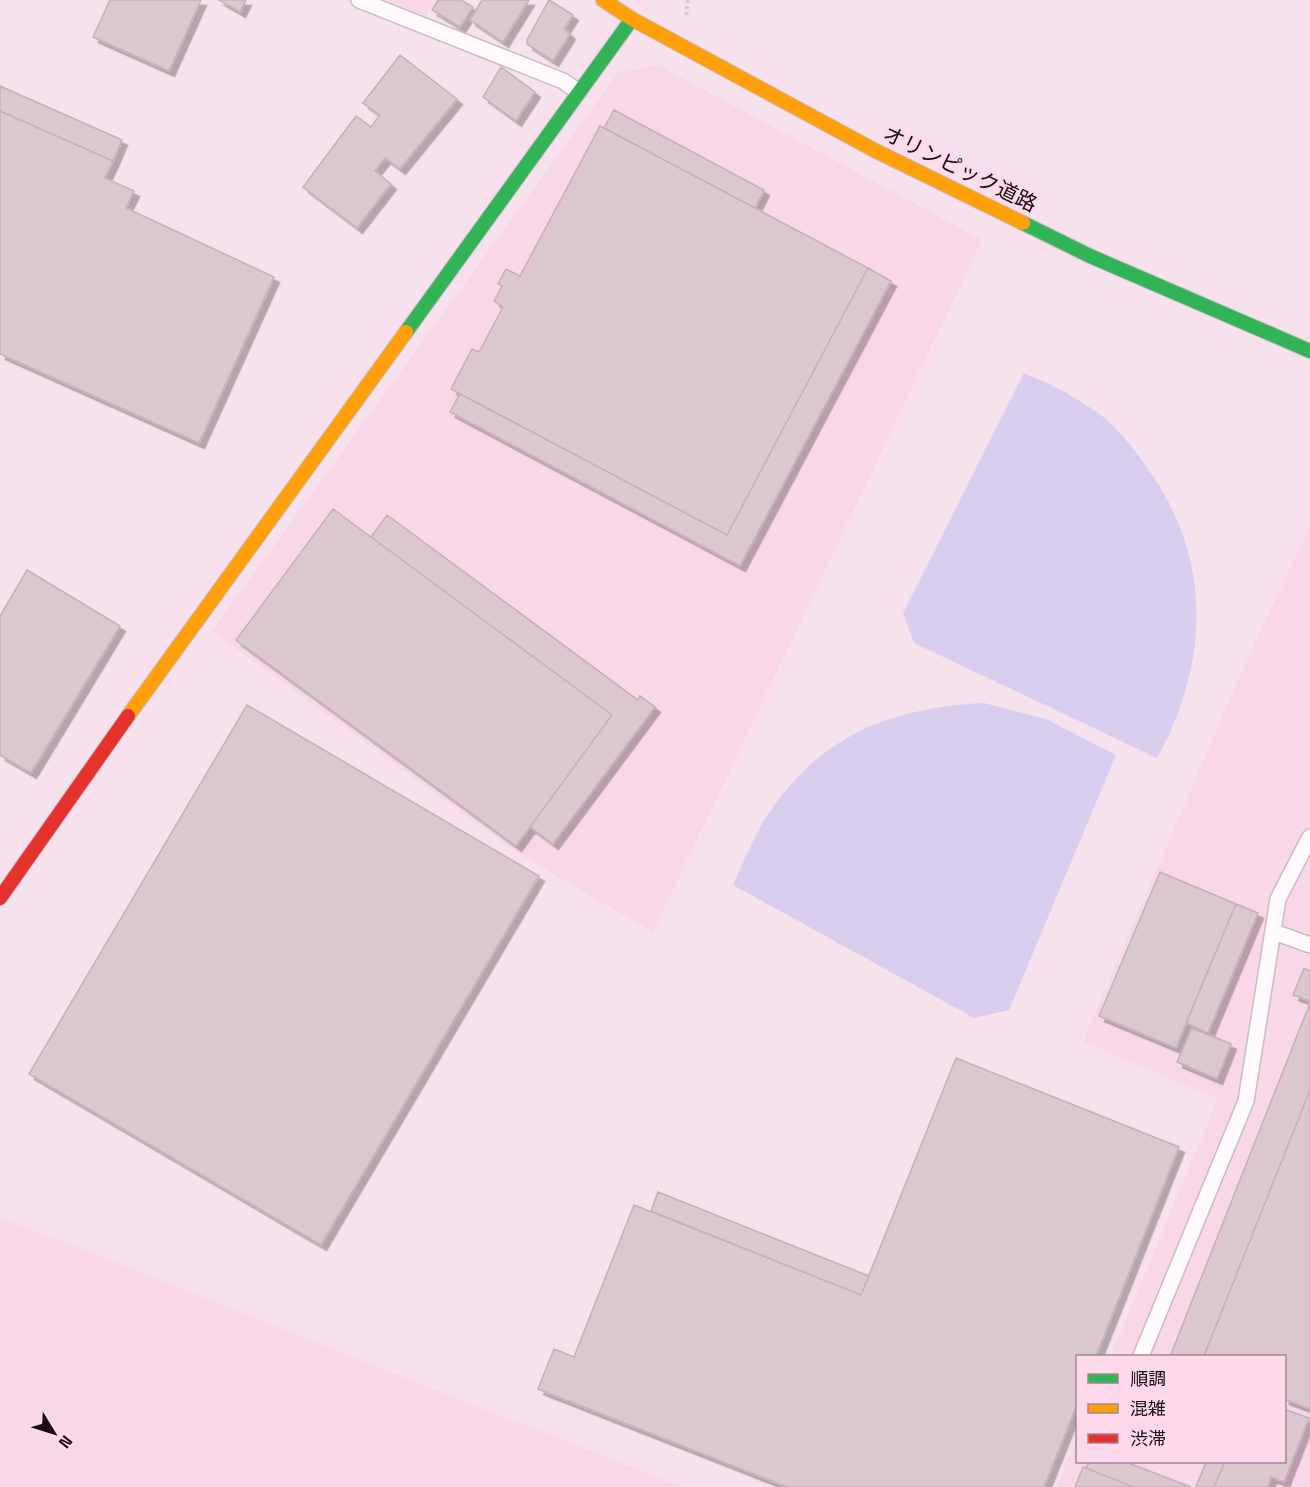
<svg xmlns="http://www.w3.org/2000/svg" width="1310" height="1487" font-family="'Space Grotesk','Noto Sans JP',sans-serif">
	<defs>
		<filter id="shadow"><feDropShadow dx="5.5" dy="5.5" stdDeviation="0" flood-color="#0004"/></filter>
	</defs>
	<rect width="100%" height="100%" fill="#f6e1ec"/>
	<path fill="#f8d7e8" d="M386,0H435L426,16Z
		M658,65L982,240L653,932L514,851L212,631L618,73Z
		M1310,526V1487H1057L1077,1437L1078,1462H1284V1356H1111L1218,1099L1083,1041L1244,667Z
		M0,1217L681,1487H0Z"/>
	<path fill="#d9ceee" d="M1024,373C1053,385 1082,400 1107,420C1123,434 1136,452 1148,469C1213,559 1209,664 1157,758L914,643L903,613Z
		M984,703L1046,719L1116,755L1009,1010L974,1018L733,885C745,859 756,830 773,807C827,732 894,708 984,703Z"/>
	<path fill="#dbc8cf" stroke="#c3b1b8" stroke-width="1.5" filter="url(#shadow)" d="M110,0H201L169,71L93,37Z
		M219,0H246L240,12Z
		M438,0H461L473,7L460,27L432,10Z
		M482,0H529L503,42L470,20Z
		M549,0L573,15L564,29L570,34L553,61L527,44V40Z
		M400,55L457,99L400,169L385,158L375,171L391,184L357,228L303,187L356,116L371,127L380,115L363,103Z
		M501,67L535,92L516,121L483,97Z
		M0,86L122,140L113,161L0,111Z
		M614,110L764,190L755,208L604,128Z
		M0,111L113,161L105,178L134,191L126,208L274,277L199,443L0,354Z
		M600,126L868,268L727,535L451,389L472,349L479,352L503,307L494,301L502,286L498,284L506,269L520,276Z
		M868,268L891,281L740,566L450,412L460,394L727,535Z
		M333,509L612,715L516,846L236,640Z
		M387,515L638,700L640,696L655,707L553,844L530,827L612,715L371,537Z
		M27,570L120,626L31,773L0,755V616Z
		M247,705L539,876L321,1245L29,1074Z
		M1160,872L1236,904L1176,1048L1099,1016Z
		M1236,904L1258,913L1208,1033L1186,1023Z
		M1304,968L1310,971V1001L1293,995Z
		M1310,1003V1090L1204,1356H1178L1171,1354Z
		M1192,1028L1231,1044L1217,1079L1177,1062Z
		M956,1058L1179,1147L1096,1356H1078V1402L1044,1487H787L538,1389L554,1349L574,1357L634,1205L861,1295Z
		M1310,1090V1409L1284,1399V1356H1204Z
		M658,1192L869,1276L861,1295L651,1211Z
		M1284,1409L1309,1418L1284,1482L1271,1477L1268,1487H1214L1225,1462H1284Z
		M1089,1462H1126L1191,1487H1133L1086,1468Z
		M1206,1462H1225L1214,1487H1196Z
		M1083,1467L1086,1468L1133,1487H1075Z"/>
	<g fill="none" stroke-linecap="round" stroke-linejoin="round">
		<g stroke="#cdbbc4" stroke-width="18">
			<path id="lane" d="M359,0L563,81L579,92
				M1274,932L1310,945
				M1141,1356L1246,1101L1278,899L1310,837"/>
		</g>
		<g stroke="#cdbbc4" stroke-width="16">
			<path id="fast" d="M1023,223L1090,256L1310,351
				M406,332L632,19"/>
		</g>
		<g stroke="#cdbbc4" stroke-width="16">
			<path id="slow" d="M603,0L632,19L874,150L1023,223
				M128,716L406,332"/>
		</g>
		<g stroke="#cdbbc4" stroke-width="16">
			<path id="jam" d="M0,898L128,716"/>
		</g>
		<path stroke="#d2cdd0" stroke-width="4" stroke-dasharray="3 3" stroke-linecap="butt" d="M686,15L688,0"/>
		<use href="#lane" stroke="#fefafc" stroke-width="15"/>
		<use href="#fast" stroke="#30b455" stroke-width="14"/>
		<use href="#slow" stroke="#ff9f0a" stroke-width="14"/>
		<use href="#jam" stroke="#e5322d" stroke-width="14"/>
	</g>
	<g text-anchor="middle" stroke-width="6" stroke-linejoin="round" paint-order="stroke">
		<g font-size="21" fill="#190a12" stroke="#fed9ec">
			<text transform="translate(960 169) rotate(26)" y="7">オリンピック道路</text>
		</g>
	</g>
	<rect x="1076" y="1355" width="210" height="108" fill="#fed9ec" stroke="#a28695" stroke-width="1.5"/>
	<rect x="1088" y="1374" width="30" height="9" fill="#30b455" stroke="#a28695" stroke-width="1.5"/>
	<text x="1130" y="1385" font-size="18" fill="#190a12">順調</text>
	<rect x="1088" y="1404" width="30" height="9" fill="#ff9f0a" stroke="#a28695" stroke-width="1.5"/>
	<text x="1130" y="1415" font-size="18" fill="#190a12">混雑</text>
	<rect x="1088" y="1434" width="30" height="9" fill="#e5322d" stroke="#a28695" stroke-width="1.5"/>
	<text x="1130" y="1445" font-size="18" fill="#190a12">渋滞</text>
	<g transform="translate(54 1433) rotate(128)" stroke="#fed9ec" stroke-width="4.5" paint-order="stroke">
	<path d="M0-4.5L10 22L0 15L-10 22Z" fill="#190a12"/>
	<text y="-9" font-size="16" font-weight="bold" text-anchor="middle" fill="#190a12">N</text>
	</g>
</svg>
